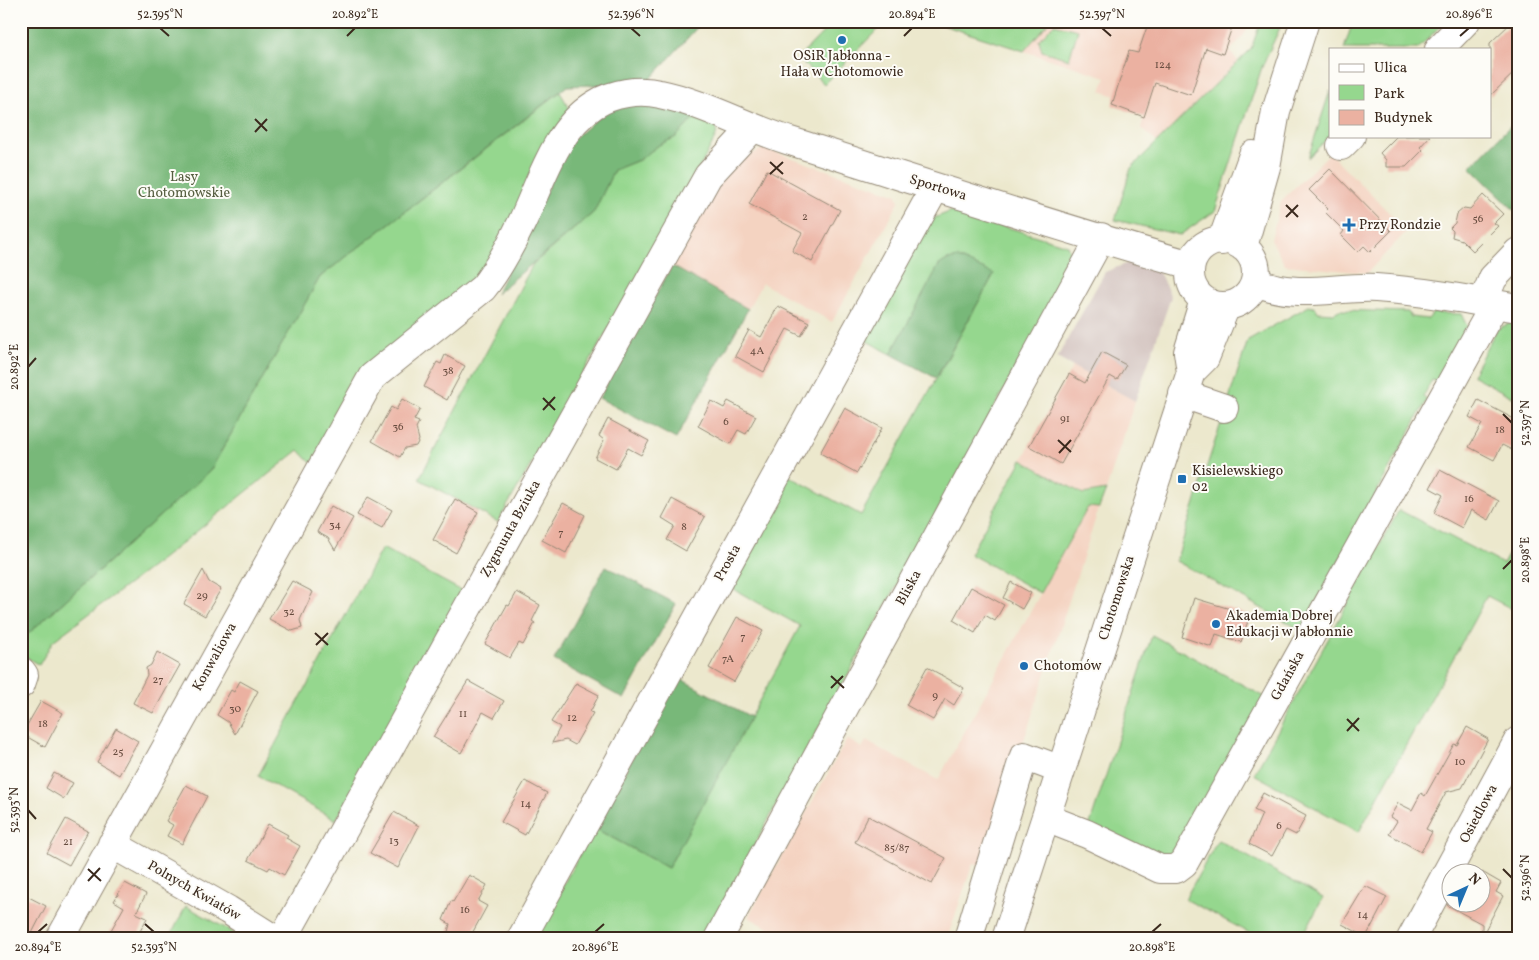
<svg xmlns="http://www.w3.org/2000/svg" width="1539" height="960" viewBox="0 0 1539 960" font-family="Vollkorn,serif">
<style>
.built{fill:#f4d3c1}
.industrial{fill:#d0c0bc}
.green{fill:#95d78e;stroke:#688056}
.forest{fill:#78b879;stroke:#5a714c}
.building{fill:#ebb1a1}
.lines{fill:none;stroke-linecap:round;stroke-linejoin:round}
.minor-casing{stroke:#948976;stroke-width:30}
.minor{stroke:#fff;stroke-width:28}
.ticks{fill:none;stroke:#3b2a1e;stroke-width:2}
.poi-dot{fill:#1f6fb2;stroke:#fdfcf7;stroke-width:2}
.labels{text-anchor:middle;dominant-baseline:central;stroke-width:4;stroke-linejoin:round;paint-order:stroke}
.number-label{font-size:11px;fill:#674c3f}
.poi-label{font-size:14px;fill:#3b2a1e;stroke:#fdfcf7;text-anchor:start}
.park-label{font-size:14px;fill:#565e40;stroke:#fdfcf7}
.street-label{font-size:14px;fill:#3b2a1e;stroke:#fdfcf7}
.neatline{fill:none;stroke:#3b2a1e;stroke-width:2}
.ticks-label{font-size:12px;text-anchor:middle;fill:#3b2a1e}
</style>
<rect width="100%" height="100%" fill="#fdfcf7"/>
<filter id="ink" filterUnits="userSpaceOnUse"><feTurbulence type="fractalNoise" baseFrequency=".02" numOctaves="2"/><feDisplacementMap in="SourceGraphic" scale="10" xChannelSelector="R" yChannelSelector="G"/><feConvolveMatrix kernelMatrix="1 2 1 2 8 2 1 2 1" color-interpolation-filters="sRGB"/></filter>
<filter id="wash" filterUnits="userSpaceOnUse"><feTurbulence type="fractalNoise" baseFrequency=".0096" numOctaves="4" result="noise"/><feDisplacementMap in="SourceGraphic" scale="20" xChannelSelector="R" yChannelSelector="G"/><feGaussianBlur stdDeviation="1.12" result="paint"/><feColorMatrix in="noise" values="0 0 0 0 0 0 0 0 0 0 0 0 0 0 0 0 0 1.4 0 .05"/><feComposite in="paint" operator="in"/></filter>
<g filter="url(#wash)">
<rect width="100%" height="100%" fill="#ece8cd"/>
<path class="built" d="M1050,21H1251L1244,35L1230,51L1238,61L1157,142L1141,128L1144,117L1112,105L1115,96L1101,91L1106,77L1024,51Z
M764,148L897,195L899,202L832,322L762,283L748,309L672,266L725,168Z
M1330,153L1407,231L1367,273L1285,265L1271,240L1281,201Z
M1073,366L1135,401L1106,490L1083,494L1022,460Z
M1088,507L1099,508L983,867L973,863L947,939H789L748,917L847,739L862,748L866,741L938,780Z"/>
<path class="industrial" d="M1128,263L1159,272L1171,297L1135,401L1057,358L1105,272Z"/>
<path class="green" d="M834,21H886L824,84L798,58Z
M930,21H1050L1024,51Z
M1261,21H1283L1262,67L1215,211L1180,235L1115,220L1131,168L1251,49Z
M1353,21H1445L1418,49H1344Z
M1054,24L1078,30L1069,59L1042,51L1039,40Z
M1330,91V136L1308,158Z
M560,92L572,113L486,268L311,463L299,450L162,559L53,641L39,665L21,654V640L210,471L320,277Z
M697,115L717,126L716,136L695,177L498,522L419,479L533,264L594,212L614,170L639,160L659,145L676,137Z
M952,211L1067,245L1074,262L703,939H543L536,935L594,828L668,868L800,626L728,586L789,476L861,515L994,274L947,260L939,266L891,354L863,339L929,220Z
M1309,306L1316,308L1318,312L1334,313L1339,310L1408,312L1411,317L1428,319L1433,313L1461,314L1468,328L1438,381L1432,380L1423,397L1427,400L1301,630L1176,561L1248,340Z
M1513,322L1518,323V400L1472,375L1497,329Z
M1022,460L1083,494L1106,490L1099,508L1088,507L1040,593L970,554Z
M1399,510L1503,564L1518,538V612L1487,596L1359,832L1254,774Z
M382,548L462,591L336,820L258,776Z
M1152,635L1265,697L1175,855L1167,859L1089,827Z
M1218,840L1323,898L1301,939H1261L1185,899Z
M186,906L245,939H169Z"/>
<path class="forest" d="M21,21H703L647,83L567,86L320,277L210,471L21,640Z
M661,100L697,115L676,137L659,145L639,160L614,170L594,212L496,294L570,142L611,106Z
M1518,118V214L1470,167Z
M958,258L994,274L936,378L891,354L939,265L947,260Z
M672,266L748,309L676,439L599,398Z
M606,566L676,604L624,699L554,660Z
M677,677L751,717L668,868L594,828Z"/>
<g id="blocks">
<path class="building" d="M1149,21H1234L1223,54L1206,48L1191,95L1155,83L1144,117L1112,105L1129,51L1138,53Z
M1513,21H1518V69L1490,96V43Z
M1397,136H1430L1420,147L1423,150L1406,167H1386V160L1380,153Z
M1330,169L1391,231L1370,252L1364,246L1358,252L1341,235L1344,231L1325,212L1328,209L1309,190Z
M767,170L840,210L812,262L792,251L802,233L749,204Z
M1483,195L1503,214L1494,223L1498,226L1473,251L1462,240L1452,237L1453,231L1450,228L1455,223L1457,214L1464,208L1470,209Z
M778,306L809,322L801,336L787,329L764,372L735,356L749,330L761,337Z
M1102,352L1126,365L1117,380L1110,376L1061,464L1029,446L1069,374L1085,383Z
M445,355L465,366L447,400L424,387L437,362L441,364Z
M402,399L420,409L414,420L419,422L416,428L419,440L416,446L405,448L400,457L372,441L391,407L396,410Z
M1478,400L1518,421V453L1502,445L1494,460L1469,447L1482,424L1469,417Z
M711,401L724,408L728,401L756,416L746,434L738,430L730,444L698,426Z
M845,408L882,428L857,473L820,453Z
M608,419L649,441L641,455L628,448L616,469L595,458L604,440L599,436Z
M1440,470L1499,501L1489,520L1471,510L1462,528L1434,513L1443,495L1430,488Z
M368,497L392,510L382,528L357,515Z
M455,499L478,512L456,553L433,540Z
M672,499L705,517L686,551L667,540L675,526L662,518Z
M563,503L585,515L566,553L542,540Z
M331,506L353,518L335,550L328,538L317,532Z
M203,570L209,582L221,589L205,616L184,604Z
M292,581L313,592L300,620L302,628L292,631L269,619Z
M1011,582L1031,593L1022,609L1003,598Z
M971,587L1004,605L995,621L985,615L975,633L953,620Z
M517,592L540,605L532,621L535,623L523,645L519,643L510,658L485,644L507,605L509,606Z
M1194,598L1250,615L1241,642L1216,634L1212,647L1182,637Z
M737,617L763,631L734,682L709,668Z
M157,652L180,665L153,713L133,703L147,675L146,668L151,665Z
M927,667L964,688L954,705L945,699L933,720L906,705Z
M240,681L258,691L235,734L228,722L217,715L231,690L234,692Z
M468,681L504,701L494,718L483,712L461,753L433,737Z
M576,683L599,695L590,712L593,713L575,745L566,740L552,743L560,727L551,722Z
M41,701L63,713L45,747L22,734Z
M1467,727L1488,739L1462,788L1446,792L1426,829L1432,832L1421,852L1389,834L1397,821L1390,817L1398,803L1412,810L1421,793L1425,796L1454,744L1457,745Z
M116,728L138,741L119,775L97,762Z
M54,773L73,783L64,799L46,788Z
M525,781L547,793L525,835L501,822Z
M186,785L207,796L182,844L167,836L173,825L166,821Z
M1263,793L1306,816L1296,835L1286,830L1272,856L1249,844L1262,814L1254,810Z
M394,812L419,826L398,868L370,853Z
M868,816L946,858L932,884L855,842Z
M66,819L88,831L69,865L47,853Z
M268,824L288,835L286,838L300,846L284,875L270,867L268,870L248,860Z
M1482,872L1501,883L1496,892L1503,896L1482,936V924L1447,905L1448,902H1482Z
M469,875L487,885L478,901L487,906L469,939H460L448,932L450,924L443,920L451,901L453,902Z
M125,883L146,894L136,913L147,918L136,939H106L124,907L114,901Z
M1365,886L1387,897L1366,937L1342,924Z
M21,893L46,906L29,939H21Z"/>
</g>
</g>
<g filter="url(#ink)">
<use href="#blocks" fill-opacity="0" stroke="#948976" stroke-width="1"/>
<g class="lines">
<g class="minor-casing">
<path id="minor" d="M1439,49L1466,21
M1341,146L1351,136
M1190 273a33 33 0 1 1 66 0a33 33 0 1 1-66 0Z
M1222,241L1253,155
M1243,247L1266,167L1276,111L1305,21
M1255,281C1293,300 1336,286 1376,288C1422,291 1472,300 1518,308
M1483,302L1493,278L1518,252
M1192,371L1205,358L1226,306
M1183,394L1224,408
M21,671L24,675L21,684
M1046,818L1087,834L1160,869H1176L1184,863L1495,304
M112,844L228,910L274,939
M60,939L372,377L483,288C499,268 511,245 522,222C541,182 555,130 594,105C612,93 639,89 660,94C704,103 744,126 787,140C921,182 1056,227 1191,265
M283,939L708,176L747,134L751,128
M521,939L935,188
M718,939L1101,237
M968,939L1024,756L1061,770
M1006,939L1191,372L1188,352L1204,300
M1411,939L1518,741"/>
</g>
<use href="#minor" class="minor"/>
</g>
</g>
<path class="ticks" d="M160,28L169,36M631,28L640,36M1102,28L1111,36M347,36L355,28M904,36L912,28M1460,36L1469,28M255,119L267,131M255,132L267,119M770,162L783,174M770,174L783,162M1286,205L1298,217M1286,217L1298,205M28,367L36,358M543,398L555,410M543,410L555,397M1503,414L1512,423M1058,440L1071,452M1059,453L1071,440M1503,569L1512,560M315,633L328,645M316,645L328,633M831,676L844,688M831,688L843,676M1347,719L1359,731M1347,731L1359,718M28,810L36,819M88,869L101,881M1503,869L1512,878M88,881L100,868M145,924L154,932M38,932L47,924M595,932L604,924M1152,932L1161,924"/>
<g class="poi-dot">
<circle cx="842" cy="40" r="5"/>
<path d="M1346.5 217.5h5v5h5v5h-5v5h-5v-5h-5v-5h5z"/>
<rect x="1177" y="474" width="10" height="10" rx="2.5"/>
<circle cx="1216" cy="624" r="5"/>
<circle cx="1024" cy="666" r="5"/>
</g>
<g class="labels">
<g class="number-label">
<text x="1163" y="65">124</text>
<text x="805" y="217">2</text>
<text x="1478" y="219">56</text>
<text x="757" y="351">4A</text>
<text x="448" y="371">38</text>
<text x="1065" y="419">91</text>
<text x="726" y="422">6</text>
<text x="398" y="427">36</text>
<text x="1500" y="430">18</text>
<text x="1469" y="499">16</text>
<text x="335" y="525">34</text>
<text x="684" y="527">8</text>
<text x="561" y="533">7</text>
<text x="202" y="596">29</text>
<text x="289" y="612">32</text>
<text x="743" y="637">7</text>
<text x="728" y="659">7A</text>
<text x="158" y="680">27</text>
<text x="935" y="696">9</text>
<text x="235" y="709">30</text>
<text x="463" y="714">11</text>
<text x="572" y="718">12</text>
<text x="43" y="724">18</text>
<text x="118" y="752">25</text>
<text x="1460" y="762">10</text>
<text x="526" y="804">14</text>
<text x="1279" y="826">6</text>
<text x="394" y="841">13</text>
<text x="68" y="842">21</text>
<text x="897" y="848">85/87</text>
<text x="465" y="910">16</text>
<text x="1363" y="915">14</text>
</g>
<g class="poi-label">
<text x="842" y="56" text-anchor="middle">OSiR Jabłonna -<tspan x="842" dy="16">Hała w Chotomowie</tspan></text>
<text x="1359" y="225">Przy Rondzie</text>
<text x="1192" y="471">Kisielewskiego<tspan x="1192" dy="16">02</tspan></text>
<text x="1226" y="616">Akademia Dobrej<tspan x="1226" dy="16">Edukacji w Jabłonnie</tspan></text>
<text x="1034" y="666">Chotomów</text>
</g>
<g class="park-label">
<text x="184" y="177">Lasy<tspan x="184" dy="16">Chotomowskie</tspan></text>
</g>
<g class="street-label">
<text transform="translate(938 188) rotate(17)">Sportowa</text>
<text transform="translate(511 529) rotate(-61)">Zygmunta Bziuka</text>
<text transform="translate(728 563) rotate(-61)">Prosta</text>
<text transform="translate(909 588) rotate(-61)">Bliska</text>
<text transform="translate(1117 598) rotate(-72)">Chotomowska</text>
<text transform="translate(215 657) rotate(-61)">Konwaliowa</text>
<text transform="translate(1288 676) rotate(-61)">Gdańska</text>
<text transform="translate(1479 814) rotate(-62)">Osiedlowa</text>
<text transform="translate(194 891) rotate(30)">Polnych Kwiatów</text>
</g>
</g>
<rect width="1539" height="960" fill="none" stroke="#fdfcf7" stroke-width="55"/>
<rect x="1329" y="48" width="162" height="90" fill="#fdfcf7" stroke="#afa8a0"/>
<rect x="1339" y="64" width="25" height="8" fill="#ffffff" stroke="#afa8a0"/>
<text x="1374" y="72" font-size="15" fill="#3b2a1e">Ulica</text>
<rect x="1339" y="85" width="25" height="15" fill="#95d78e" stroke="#afa8a0"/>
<text x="1374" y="98" font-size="15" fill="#3b2a1e">Park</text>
<rect x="1339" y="110" width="25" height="15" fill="#ebb1a1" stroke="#afa8a0"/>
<text x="1374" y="122" font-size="15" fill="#3b2a1e">Budynek</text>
<g transform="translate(1466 888) rotate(44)"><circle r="24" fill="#fdfcf7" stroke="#afa8a0"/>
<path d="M0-4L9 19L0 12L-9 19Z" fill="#1f6fb2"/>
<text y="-8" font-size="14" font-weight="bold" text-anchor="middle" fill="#3b2a1e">N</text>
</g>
<rect x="28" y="28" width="1484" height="904" class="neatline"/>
<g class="ticks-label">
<text x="160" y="18">52.395°N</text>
<text x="355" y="18">20.892°E</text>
<text x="631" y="18">52.396°N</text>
<text x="912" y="18">20.894°E</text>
<text x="1102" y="18">52.397°N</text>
<text x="1469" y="18">20.896°E</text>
<text transform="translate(14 367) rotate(-90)" y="4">20.892°E</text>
<text transform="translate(1525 423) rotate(-90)" y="4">52.397°N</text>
<text transform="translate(1525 560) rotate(-90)" y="4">20.898°E</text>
<text transform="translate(14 810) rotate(-90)" y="4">52.393°N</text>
<text transform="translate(1525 878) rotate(-90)" y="4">52.396°N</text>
<text x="38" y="951">20.894°E</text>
<text x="154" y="951">52.393°N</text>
<text x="595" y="951">20.896°E</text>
<text x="1152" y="951">20.898°E</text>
</g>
</svg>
